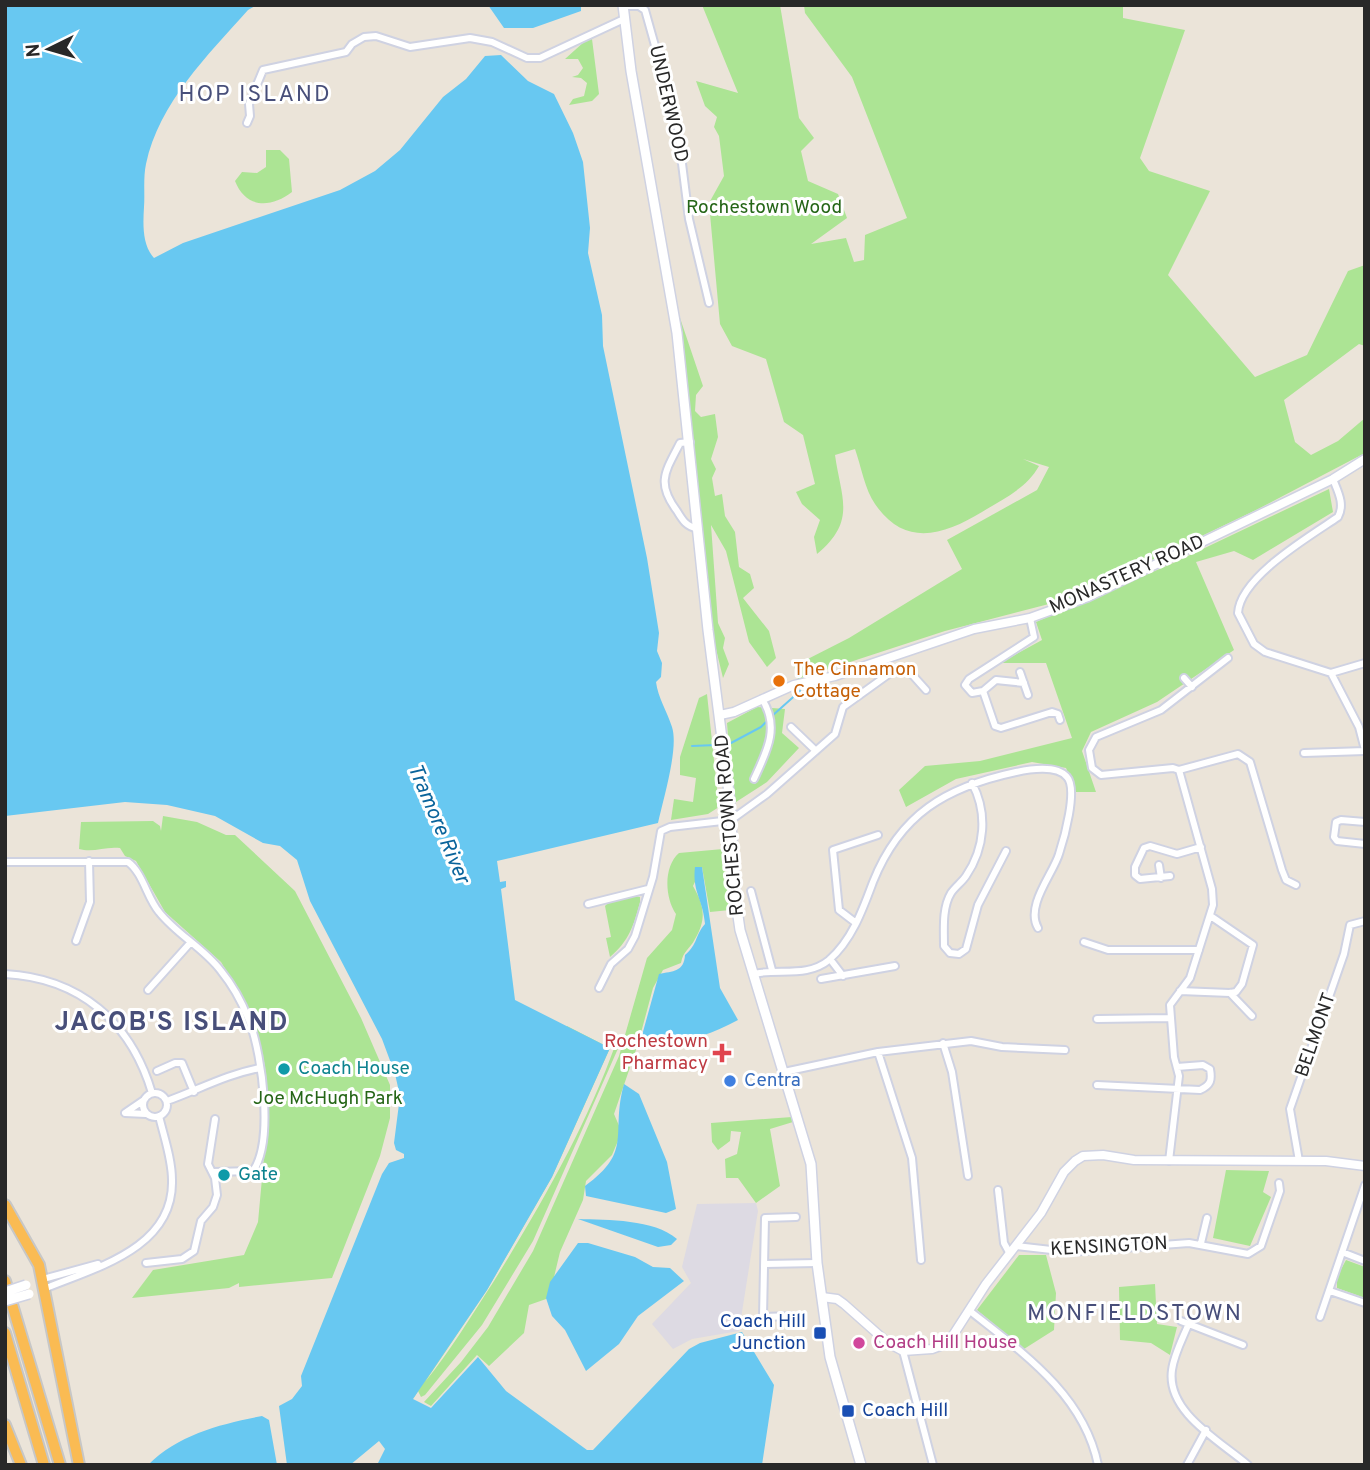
<svg xmlns="http://www.w3.org/2000/svg" width="1370" height="1470" viewBox="0 0 1370 1470" font-family="Overpass,sans-serif">
<style>
.industrial{fill:#dddae3}
.green{fill:#ace494}
.water{fill:#68c8f1}
.lines{fill:none;stroke-linecap:round;stroke-linejoin:round}
.stream{stroke:#68c8f1;stroke-width:2}
.minor-casing{stroke:#cfd2e2;stroke-width:10}
.tertiary-casing{stroke:#cfd2e2;stroke-width:11}
.secondary-casing{stroke:#cfd2e2;stroke-width:12}
.trunk-casing{stroke:#c7c7c7;stroke-width:14}
.minor{stroke:#fff;stroke-width:6}
.tertiary{stroke:#fff;stroke-width:8}
.secondary{stroke:#fff;stroke-width:9}
.trunk{stroke:#fabb53;stroke-width:10}
.secondary-bridge-casing{stroke:#cfd2e2;stroke-width:12;stroke-linecap:butt}
.secondary-bridge{stroke:#fff;stroke-width:9}
.food-dot{fill:#e8710a;stroke:#fff;stroke-width:2.5}
.health-dot{fill:#e0444e;stroke:#fff;stroke-width:2.5}
.culture-dot{fill:#0f9aa8;stroke:#fff;stroke-width:2.5}
.shop-dot{fill:#3f7fe0;stroke:#fff;stroke-width:2.5}
.transit-dot{fill:#1a4fb4;stroke:#fff;stroke-width:2.5}
.hotel-dot{fill:#d1479c;stroke:#fff;stroke-width:2.5}
.labels{text-anchor:middle;dominant-baseline:central;stroke-width:6;stroke-linejoin:round;paint-order:stroke}
.street-label{font-size:19px;fill:#282828;stroke:#fff}
.park-label{font-size:19px;fill:#256617;stroke:#fff}
.food-label{font-size:19px;fill:#c56008;stroke:#fff;text-anchor:start}
.health-label{font-size:19px;fill:#be3a42;stroke:#fff;text-anchor:end}
.culture-label{font-size:19px;fill:#0d838f;stroke:#fff;text-anchor:start}
.shop-label{font-size:19px;fill:#366cbe;stroke:#fff;text-anchor:start}
.transit-label{font-size:19px;fill:#164399;stroke:#fff;text-anchor:end}
.hotel-label{font-size:19px;fill:#b23c85;stroke:#fff;text-anchor:start}
.water-label{font-size:21px;font-style:italic;fill:#0a649b;stroke:#fff}
.quarter-label{font-size:23px;letter-spacing:2px;fill:#484f7a;stroke:#fff}
.district-label{font-size:26px;font-weight:bold;letter-spacing:2px;fill:#484f7a;stroke:#fff}
</style>
<rect width="100%" height="100%" fill="#ebe4d9"/>
<path class="industrial" d="M756,1203L758,1211L739,1331L692,1339L673,1349L652,1324L691,1283L682,1267L697,1204Z"/>
<path class="green" d="M702,5H780L799,118L814,138L801,151L808,181L838,194L847,218L811,244L846,238L854,262L864,260L865,235L907,218L852,77L805,13L804,5H1123V18L1185,30L1140,158L1149,171L1210,191L1168,275L1255,377L1307,355L1348,271L1365,265V346L1359,344L1284,400L1295,442L1311,455L1338,441L1365,418V453L1256,510L1072,598L945,631L798,679L794,666L849,638L962,569L947,540L1037,490L1049,467L1023,459L1039,466C1026,489 1004,498 982,512C944,535 905,548 875,504C865,490 861,466 855,449L835,455C841,498 857,521 817,554L814,537L820,520L802,504L796,492L815,484L803,435L784,422L766,359L732,346L720,324L709,203L724,176L719,136L714,127L717,117L705,106L696,81L738,93Z
M592,39L599,94L592,101L569,105L573,99L584,96L587,83L581,78L572,77L578,75L583,68L578,59H565L585,41Z
M266,150H280L289,159L292,192C271,208 246,209 235,181L242,172L257,173L266,167Z
M680,318L703,386L696,395L695,411L701,417L715,414L718,437L711,459L716,469L712,478L715,496L722,494L725,516L735,532L739,567L750,574L754,588L743,598L769,631L776,658L767,667L749,642L726,551L711,525L718,623L725,638L723,648L729,664L723,678L710,624Z
M1329,489L1333,512L1253,560L1234,551L1196,562L1234,650L1157,702L1091,732L1082,751L1096,792H1076L1066,768L1032,762L956,779L906,807L899,790L925,766L980,761L1072,738L1046,663H1000L1042,640L1036,622L1171,564Z
M707,694L719,807L708,814L671,820L674,799L693,802L696,778L680,775V757L699,698Z
M757,707L785,709L782,733L799,748L767,782L736,802L732,788L727,723Z
M163,816L197,822L226,835H235L295,891L361,1018L390,1085V1118L380,1156L332,1278L239,1287V1283L229,1288L132,1298L153,1270L244,1255L258,1222L268,1113L265,1066L254,1018L221,962L165,912L136,861L125,856L120,848C105,846 94,853 79,849L81,822L153,821L160,826L161,831Z
M723,849L730,910L710,912L702,867L693,886C704,905 707,919 695,939C690,949 683,951 681,963L663,970L653,988L638,1044L614,1114L620,1128V1136L612,1155L586,1181L583,1200L560,1252L549,1298L529,1305L524,1333L489,1366L477,1355L431,1406L424,1402L461,1362L488,1327L533,1251L619,1056L647,958L672,930L676,914C665,898 663,867 679,853Z
M634,896L640,897V902C634,925 629,941 610,957L606,938L611,937L605,906L609,902Z
M567,1026L610,1048L552,1177L487,1290L425,1382C450,1351 472,1315 494,1281C541,1205 586,1127 616,1043L620,1044L533,1241L482,1325L425,1395L421,1397L418,1391L413,1399Z
M792,1117L793,1122L770,1129L780,1186L756,1203L738,1178H726L725,1159L737,1154L741,1132L731,1131L730,1141L718,1150L712,1142L711,1123Z
M1226,1170L1269,1171L1263,1192L1271,1197L1250,1246L1213,1238Z
M1019,1255H1046L1056,1293L1054,1330L1024,1349L977,1310Z
M1346,1260L1365,1267V1298L1337,1288V1277Z
M1155,1284L1157,1324L1177,1327L1170,1355L1151,1343L1120,1340L1119,1287Z"/>
<path class="water" d="M5,5H257L248,10C208,55 159,103 146,164C143,178 145,194 144,207C143,224 142,245 154,258L183,243L340,190L375,171L400,150L443,97L466,79L485,56L501,55L528,81L554,94L573,133L583,162L590,228L588,253L602,315L603,346L647,558L659,633L657,651L662,663L661,677L656,682C658,698 667,711 672,727C679,748 663,800 658,823L497,861L500,882L506,881V887L501,889L515,1000L610,1048L552,1177L487,1290L413,1399L431,1408L478,1357L506,1391L587,1450H593L689,1349L700,1343L742,1332L774,1385L762,1465H377L385,1449L379,1441L350,1465H287L279,1406L292,1399L302,1386L301,1376L382,1174L389,1163L404,1158V1154L396,1150L394,1143L400,1096L395,1074L382,1039L310,901L297,860L280,846L263,843L215,816L167,805L125,802L5,816Z
M488,5H581V11L533,28H504Z
M695,867H702L720,988L738,1020C705,1038 678,1045 641,1039L659,974C673,971 684,972 685,955C698,944 695,935 705,924C703,899 692,892 695,867Z
M624,1084L639,1094L667,1162L676,1209L666,1213L586,1196L585,1186C634,1151 610,1134 624,1084Z
M578,1219C608,1220 654,1219 677,1239L671,1245L658,1247Z
M578,1243H588L635,1257L653,1267L670,1268L684,1281L638,1316L619,1344L586,1371L565,1330L552,1316L546,1298L550,1282Z
M262,1416L269,1420L277,1465H148C179,1434 221,1424 262,1416Z"/>
<g class="lines">
<path class="stream" d="M772,716L800,691
M731,743L761,727L768,720
M692,746L716,745"/>
<g class="minor-casing">
<path id="minor" d="M623,6H639L645,10L677,124L689,219L709,303
M247,123L250,116L249,104L263,70L346,52L352,44L364,37L376,36L410,47L470,38L492,42L527,58H540L624,19
M690,442L680,443C665,472 656,483 677,511C683,521 686,526 698,529
M1333,479C1338,492 1345,504 1338,517C1310,536 1240,577 1238,613L1254,644L1265,652L1331,673L1365,663
M1020,672L1028,695
M1331,673L1359,727L1365,750
M1184,678L1192,687
M1024,683L996,680L983,691L972,693L965,685L969,679L1034,637L1030,618
M983,691L995,726L1001,728L1052,712L1058,714L1060,720
M791,727L816,751
M1304,753L1365,751
M1179,770L1238,754L1250,762L1282,870L1286,880L1296,885
M754,779C767,751 780,727 762,699
M972,783C988,813 985,848 966,876C962,882 955,887 951,893C942,908 944,929 944,946L950,953L959,954L966,949L978,905L1006,851
M1365,822L1341,820L1336,822L1334,837L1337,841L1365,844
M5,862H128C143,873 147,898 159,912C177,935 204,948 221,971C234,987 243,1004 250,1023C262,1056 274,1141 253,1171L213,1172
M1159,865L1161,878
M1170,876L1140,879L1135,875V867L1144,848L1150,846L1177,854L1201,847
M751,891L772,970
M588,904L648,889
M856,923L839,910L833,850L878,835
M76,941L90,902L89,861
M1084,942L1108,950H1199
M830,959L843,976
M5,974C80,978 131,1022 152,1093
M753,974C779,968 807,978 829,960C852,940 863,909 873,882C900,814 946,787 1016,772C1030,769 1057,765 1067,777C1078,789 1064,839 1059,854C1053,874 1025,906 1038,928
M821,979L895,966
M599,988L611,964L628,949L635,936L653,877L661,831L670,827L731,820L767,794L835,734L843,707L893,671L908,670L926,690
M148,990L191,942
M1180,991L1230,993L1236,992L1242,984L1253,945L1212,917
M1230,993L1252,1016
M1097,1019L1170,1018
M943,1043L952,1072L968,1176
M878,1052L912,1158L921,1260
M157,1071L175,1063H182L194,1092
M784,1072L878,1052L971,1041L1002,1047L1065,1050
M1097,1085L1200,1090C1211,1085 1212,1080 1210,1069L1203,1065L1177,1067
M143 1105a12 12 0 1 1 24 0a12 12 0 1 1-24 0Z
M144,1100L125,1113L146,1114
M167,1101C198,1090 227,1074 260,1068
M1169,1161L1179,1076L1174,1057L1170,1005L1190,978L1213,905L1212,889L1179,770L1173,768L1101,775L1092,768L1089,750L1096,737L1161,710L1228,658
M1299,1161L1290,1109L1344,954L1350,925L1365,921
M998,1190L1004,1243L1010,1254
M1201,1243L1207,1218
M1016,1246L1069,1252L1189,1243L1248,1254L1261,1246L1280,1191L1279,1183
M1342,1252L1365,1261
M146,1263L182,1259L194,1251L201,1221L213,1207L217,1195L215,1178L208,1164L215,1119
M765,1264L817,1263
M43,1279L98,1264
M44,1289C94,1268 174,1249 172,1180C172,1159 164,1137 159,1116
M1330,1291L1365,1303
M970,1311C1023,1353 1084,1395 1098,1465
M793,1316L763,1317L765,1218L796,1217
M1320,1317L1365,1185
M1181,1321L1243,1345
M1189,1323C1183,1338 1174,1354 1172,1370C1166,1412 1220,1441 1248,1465
M903,1351L933,1465
M1187,1465L1206,1430"/>
</g>
<g class="tertiary-casing">
<path id="tertiary" d="M720,715L734,712L794,685L835,676L974,629L1030,618L1088,597L1333,479L1365,459
M822,1297L837,1299L844,1304L888,1343L903,1351L932,1349L948,1343L986,1284L1041,1213L1064,1172L1075,1161L1083,1156L1103,1155L1134,1160L1326,1161L1365,1166"/>
</g>
<g class="secondary-casing">
<path id="secondary" d="M623,5L631,71L677,333L708,630L729,793L736,902L740,930L811,1164L817,1263L830,1357L861,1465"/>
</g>
<g class="trunk-casing">
<path id="trunk" d="M5,1205L39,1265L79,1465
M5,1281L60,1465
M5,1333L44,1465
M5,1425L21,1465"/>
</g>
<use href="#minor" class="minor"/>
<use href="#tertiary" class="tertiary"/>
<use href="#secondary" class="secondary"/>
<use href="#trunk" class="trunk"/>
<g class="secondary-bridge-casing">
<path id="secondary-bridge" d="M5,1292L26,1285
M5,1301L29,1294"/>
</g>
<use href="#secondary-bridge" class="secondary-bridge"/>
</g>
<circle class="food-dot" cx="779" cy="681" r="7"/>
<path class="health-dot" d="M718.5 1042.5h7v7h7v7h-7v7h-7v-7h-7v-7h7z"/>
<g class="culture-dot">
<circle cx="284" cy="1069" r="7"/>
<circle cx="224" cy="1175" r="7"/>
</g>
<circle class="shop-dot" cx="730" cy="1081" r="7"/>
<g class="transit-dot">
<rect x="813" y="1326" width="14" height="14" rx="3.5"/>
<rect x="841" y="1404" width="14" height="14" rx="3.5"/>
</g>
<circle class="hotel-dot" cx="859" cy="1343" r="7"/>
<g class="labels">
<g class="street-label">
<text transform="translate(668 104) rotate(77)">UNDERWOOD</text>
<text transform="translate(1127 575) rotate(-24)">MONASTERY ROAD</text>
<text transform="translate(730 825) rotate(-95)">ROCHESTOWN ROAD</text>
<text transform="translate(1316 1035) rotate(-71)">BELMONT</text>
<text transform="translate(1109 1247) rotate(-3)">KENSINGTON</text>
</g>
<g class="park-label">
<text x="764" y="208">Rochestown Wood</text>
<text x="328" y="1099">Joe McHugh Park</text>
</g>
<g class="food-label">
<text x="793" y="670">The Cinnamon<tspan x="793" dy="22">Cottage</tspan></text>
</g>
<g class="health-label">
<text x="708" y="1042">Rochestown<tspan x="708" dy="22">Pharmacy</tspan></text>
</g>
<g class="culture-label">
<text x="298" y="1069">Coach House</text>
<text x="238" y="1175">Gate</text>
</g>
<g class="shop-label">
<text x="744" y="1081">Centra</text>
</g>
<g class="transit-label">
<text x="806" y="1322">Coach Hill<tspan x="806" dy="22">Junction</tspan></text>
<text x="862" y="1411" text-anchor="start">Coach Hill</text>
</g>
<g class="hotel-label">
<text x="873" y="1343">Coach Hill House</text>
</g>
<g class="water-label">
<text transform="translate(438 824) rotate(67)">Tramore River</text>
</g>
<g class="quarter-label">
<text x="255" y="95">HOP ISLAND</text>
<text x="1135" y="1314">MONFIELDSTOWN</text>
</g>
<g class="district-label">
<text x="172" y="1023">JACOB'S ISLAND</text>
</g>
</g>
<rect width="1370" height="1470" fill="none" stroke="#282828" stroke-width="14"/>
<g transform="translate(49 49) rotate(265)" stroke="#ffffff" stroke-width="5" paint-order="stroke">
<path d="M0-5L12 26L0 18L-12 26Z" fill="#282828"/>
<text y="-10" font-size="19" font-weight="bold" text-anchor="middle" fill="#282828">N</text>
</g>
</svg>
